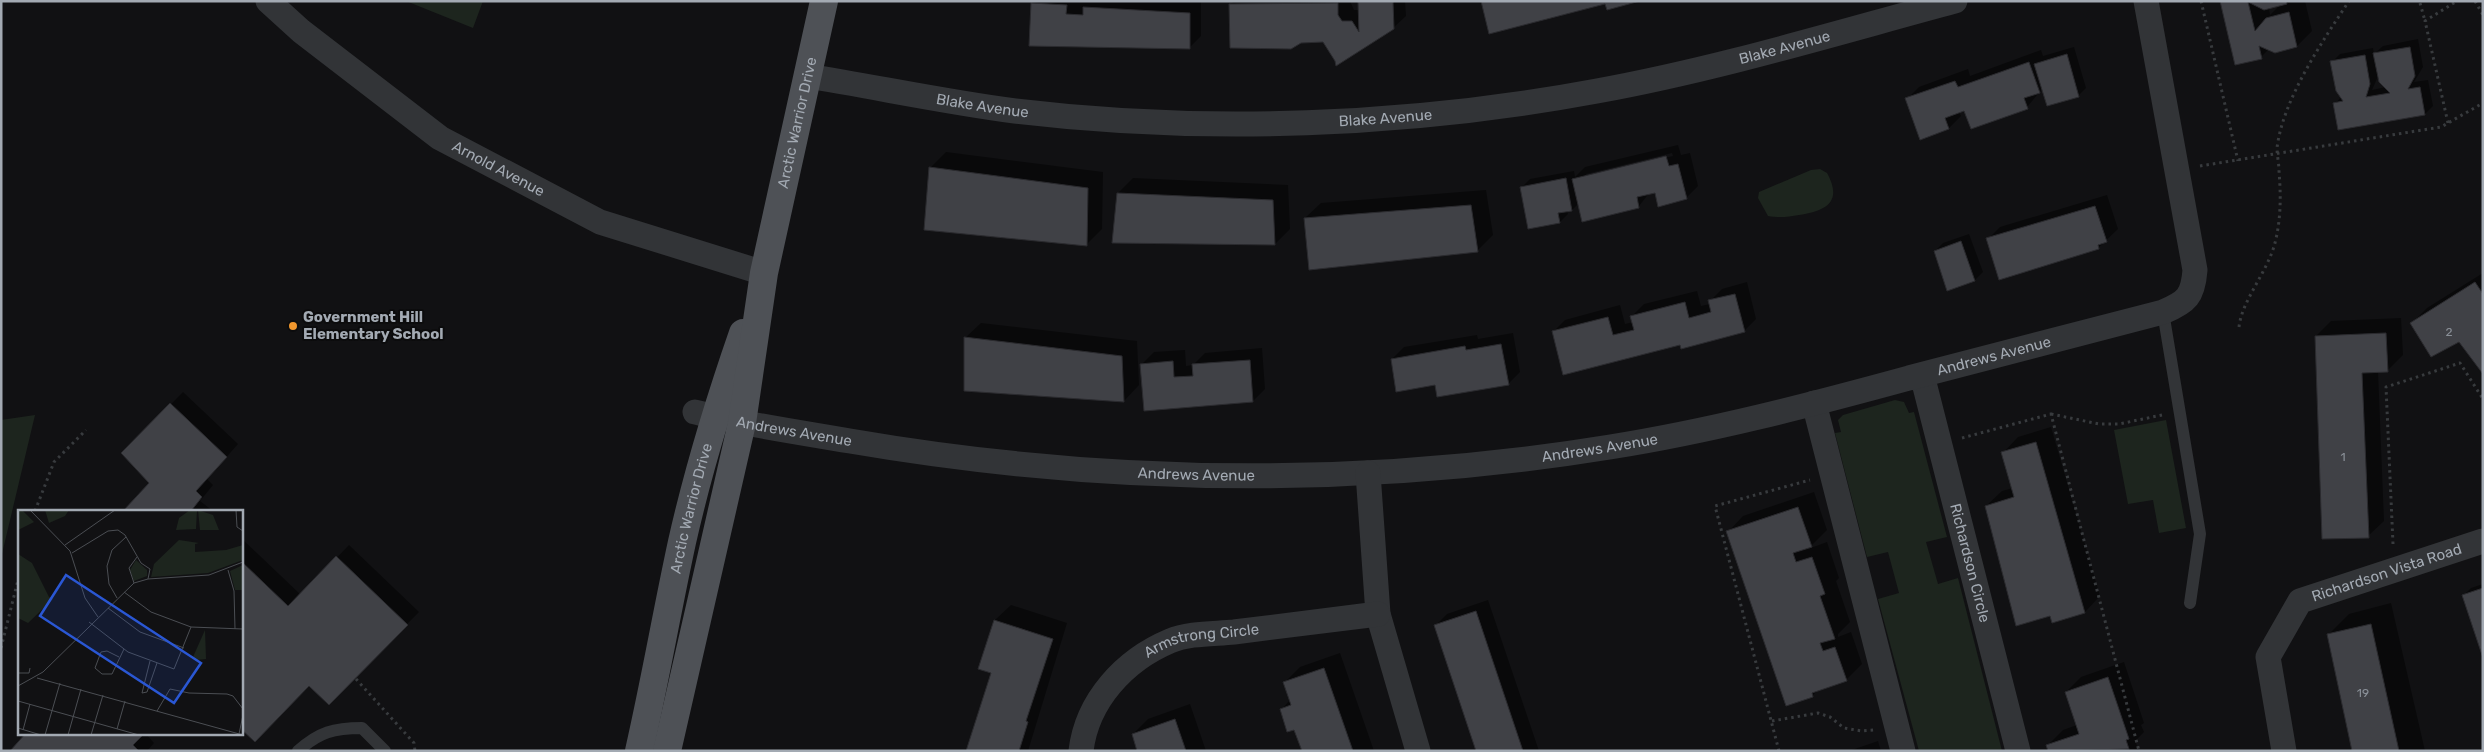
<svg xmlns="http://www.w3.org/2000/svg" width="2484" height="752" viewBox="0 0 2484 752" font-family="Rubik,sans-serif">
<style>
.green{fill:#1d251e}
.shadow{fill:#0007;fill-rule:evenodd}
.building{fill:#404146;stroke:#2b2b2f}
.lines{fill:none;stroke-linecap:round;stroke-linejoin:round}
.path{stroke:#383b3e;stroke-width:3;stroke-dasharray:2.5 4;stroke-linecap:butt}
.lane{stroke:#323437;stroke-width:12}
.street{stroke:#323437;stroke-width:25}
.primary{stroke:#4e5156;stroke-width:28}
.poi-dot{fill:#ef962d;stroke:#0c0c0d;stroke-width:2}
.labels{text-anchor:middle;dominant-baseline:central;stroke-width:4;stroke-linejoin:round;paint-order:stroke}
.number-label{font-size:12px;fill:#8a9098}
.street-label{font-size:15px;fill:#a3aab3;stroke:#0c0c0d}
.poi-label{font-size:15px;font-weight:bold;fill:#a3aab3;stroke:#0c0c0d;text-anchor:start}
.inset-road{fill:none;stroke:#4b4e53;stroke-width:1}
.view{fill:#2a57d4;fill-opacity:0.15;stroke:#2a57d4;stroke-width:2.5}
.inset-edge{fill:none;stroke:#a3aab3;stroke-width:2.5}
</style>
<rect width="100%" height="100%" fill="#111113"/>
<path class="green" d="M406,1H483L473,28Z
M1820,169L1827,173C1843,202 1826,211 1799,215C1788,217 1779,218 1768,216L1758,198L1759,192L1811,170Z
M1895,400L1904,402L1909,413L1914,412L1947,537L1926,542L1938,584L1958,578L2002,751H1919L1878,599L1899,593L1888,552L1867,557L1835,433L1841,432L1838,420L1843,415Z
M35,415L1,558V420Z
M2166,420L2186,528L2159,533L2153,500L2128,504L2114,430Z"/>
<path class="shadow" d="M1034,1L1201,2V36L1189,48L1030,45L1032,3Z
M1234,1H1350L1354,10H1360L1361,1H1405L1406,16L1393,28L1324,41L1230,5Z
M2221,1H2305L2312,31L2297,46L2275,52L2269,49L2261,57ZM2281,4L2270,15L2269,8Z
M2418,39L2423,67L2414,82L2428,80L2433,106L2425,114L2339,129L2335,104L2341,97L2332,62L2340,54L2373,48L2374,54L2383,46ZM2379,74L2386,87L2372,90Z
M2074,47L2086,88L2078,96L2043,88L2027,107L1965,110L1959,112L1961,116L1949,128L1907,99L1919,87L1968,69L1970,76L2041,50L2043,56Z
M1678,145L1681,155L1690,153L1698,186L1686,198L1655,191L1650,192L1639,206L1583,220L1579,203L1572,210L1567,211L1568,214L1560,222L1522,187L1530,179L1574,171L1575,177L1585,167ZM1672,153L1673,156L1586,177V174Z
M946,152L1103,172L1102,229L1086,245L930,168Z
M1133,178L1288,185L1290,229L1275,244L1118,193Z
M1486,190L1493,235L1477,251L1305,218L1321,203Z
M2107,195L2118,229L2098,248L1988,239L2000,227Z
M1969,234L1983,272L1975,280L1948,289L1935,251L1943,243Z
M2483,273V372L2459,340L2412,323L2427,308Z
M1747,282L1756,319L1744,331L1681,343L1553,332L1565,320L1620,305L1625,324L1633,322L1632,316L1644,304L1697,291L1701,306L1710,304V301L1722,289Z
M2401,318L2403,355L2387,371H2378L2384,521L2368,536L2316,336L2331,321Z
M981,323L1137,341L1139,385L1124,401L965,338Z
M1513,333L1520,372L1508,384L1436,383L1392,359L1404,347L1477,335L1478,339Z
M1262,348L1265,389L1253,401L1145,410L1142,364L1154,352L1185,350L1186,366L1193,365L1205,353Z
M183,392L238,444L207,479L213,485L200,501L213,511H125L151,483L123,453Z
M2051,427L2100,596L2085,612L1986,506L2002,491L2013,488L2003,453L2018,437Z
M1814,492L1827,530L1808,549L1827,542L1839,578L1836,581L1850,622L1838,634V637L1851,632L1862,664L1846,680L1819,689L1812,696L1728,532L1743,516Z
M241,538L301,595L349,545L419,612L329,703L309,684L241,727Z
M2483,584V655L2463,596L2471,588Z
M1488,600L1539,751H1477L1435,626L1447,614Z
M2391,603L2425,751H2353L2328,635L2349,614Z
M1011,605L1067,623L1028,751H967L993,673L995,620Z
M1340,653L1374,751H1303L1295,728L1281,710L1290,700L1284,683L1300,667Z
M2124,662L2144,723L2141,725L2144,732L2135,741L2139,751H2049L2047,746L2063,730L2077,725L2066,692L2081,677Z
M1190,704L1206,751H1139L1133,734L1148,719Z
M145,733L154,743L147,751H11Z
M1878,741L1881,751H1849Z"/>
<path class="building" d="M1481,1H1640L1607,10L1605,4L1489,34Z
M2220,1H2286L2287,4L2264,10L2248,2L2255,31L2266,18L2289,12L2297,47L2275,53L2259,46L2262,59L2235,65Z
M1358,2H1393L1394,29L1336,66L1335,61L1323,42L1301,43L1291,49L1230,48L1229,4L1338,3V15L1342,21H1352L1359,32Z
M1031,3L1067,5L1066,14L1083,15V7L1190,13V49L1029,46Z
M2410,47L2415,76L2408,89L2420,87L2425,115L2338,130L2333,103L2343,101L2336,91L2330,61L2365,55L2370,84L2366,97L2390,93L2379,82L2373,53Z
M2067,54L2079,97L2047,106L2034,64Z
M2029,62L2040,93L2024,98L2028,109L1971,129L1964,111L1945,118L1949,129L1920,140L1905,98L1955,81L1958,87Z
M1666,156L1669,166L1678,164L1687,199L1658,207L1655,193L1637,197L1639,208L1582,222L1572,179Z
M929,167L1088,188L1087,246L924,230Z
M1566,178L1572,211L1558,213L1560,223L1528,229L1520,187Z
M1117,193L1273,200L1275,245L1112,243Z
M1471,205L1478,252L1309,270L1304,218Z
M2095,206L2107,242L2098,245L2099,249L1999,280L1986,238Z
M1961,241L1975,281L1947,291L1934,251Z
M2475,282L2483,294V374L2459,342L2431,357L2410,323Z
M1735,294L1745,332L1681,349L1680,345L1563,375L1552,331L1608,317L1613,335L1634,330L1630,316L1685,302L1689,318L1711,312L1708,300Z
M2386,333L2388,372L2362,373L2369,538L2322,539L2315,336Z
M964,337L1122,356L1124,402L964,391Z
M1501,344L1509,385L1437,397L1435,385L1396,392L1391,359L1465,346L1466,350Z
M1250,360L1253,402L1144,411L1140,364L1173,361L1174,377L1193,376L1192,364Z
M170,403L227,457L196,491L202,497L191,511H123L149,483L121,453Z
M2036,442L2085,613L2052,623L2050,616L2016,626L1985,506L2014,497L2001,452Z
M1798,507L1812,547L1793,553L1796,562L1812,557L1825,594L1820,596L1835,639L1820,643L1823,651L1835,647L1847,681L1812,693L1813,697L1786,706L1726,531Z
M336,556L408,625L329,705L309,686L255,742L241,729V561L288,606Z
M2483,588V658L2462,595Z
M1476,611L1523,751H1476L1434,625Z
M994,620L1053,639L1026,721L1028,722L1019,751H966L991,673L978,669Z
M2371,624L2399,751H2352L2327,634Z
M1324,668L1353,751H1302L1294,730L1287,732L1280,709L1291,705L1283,682Z
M2108,677L2129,739L2126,740L2129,749L2048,751L2046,745L2079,734L2065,692Z
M1175,719L1186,751H1137L1132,734Z
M26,733H145L133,745L139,751H10Z"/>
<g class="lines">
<path class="path" d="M2201,1L2238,161
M2475,1L2483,15
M2420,3L2425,21
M2448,123L2425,21L2457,1
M2200,166L2441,127L2483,103
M2239,327C2242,300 2267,273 2275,243C2281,219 2281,196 2279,171C2279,164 2277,155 2277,148C2283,99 2322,42 2349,1
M2051,414L2099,424H2119L2162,415
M1962,438L2051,414L2139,751
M35,511L54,462L86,430
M2393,544L2386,387L2460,363L2483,399
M1,648L19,576
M356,679L414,743L415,751
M1772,721L1818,713L1830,717L1844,728L1862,731L1874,730
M1779,751L1715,506L1810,480"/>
<path class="lane" d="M2163,312L2200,534L2190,603
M298,751C319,732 334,728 362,728L385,751"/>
<g class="street">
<path id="s1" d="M268,1L301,31L440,138L600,222L764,273"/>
<path id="s2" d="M807,76C876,87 946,102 1015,111C1205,134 1409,126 1597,91C1718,69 1836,33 1955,1"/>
<path id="s3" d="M1922,375L2018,751"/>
<path d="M1814,403L1903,751"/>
<path id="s4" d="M695,412C746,425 798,432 850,441C1101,484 1358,488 1610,447C1711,431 1810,405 1909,378C1994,356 2079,334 2163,312C2187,302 2193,296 2195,270L2146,1"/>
<path d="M1368,473L1378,614L1418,751"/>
<path id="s5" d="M1081,751C1087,700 1125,660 1170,641C1189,633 1214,634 1234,632C1282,626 1330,620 1378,614"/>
<path id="s6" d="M2284,751L2268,657L2300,601L2483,541"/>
</g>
<g class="primary">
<path id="s7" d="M639,751C655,681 667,611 682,542C698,471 719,402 743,333"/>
<path id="s8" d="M667,751L742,423L764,273L824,1"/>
</g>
</g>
<circle class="poi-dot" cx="293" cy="326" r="5"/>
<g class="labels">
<g class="number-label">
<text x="2449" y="332">2</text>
<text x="2343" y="457">1</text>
<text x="2363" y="693">19</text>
</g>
<g class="street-label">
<text stroke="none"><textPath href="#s2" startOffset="988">Blake Avenue</textPath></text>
<text stroke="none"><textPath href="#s2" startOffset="178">Blake Avenue</textPath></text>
<text stroke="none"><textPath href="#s2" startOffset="582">Blake Avenue</textPath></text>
<text stroke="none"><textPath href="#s8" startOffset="642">Arctic Warrior Drive</textPath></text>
<text stroke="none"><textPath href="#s1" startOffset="286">Arnold Avenue</textPath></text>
<text stroke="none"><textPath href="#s4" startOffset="1316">Andrews Avenue</textPath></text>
<text stroke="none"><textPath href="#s4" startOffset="101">Andrews Avenue</textPath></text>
<text stroke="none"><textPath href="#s4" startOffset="911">Andrews Avenue</textPath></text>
<text stroke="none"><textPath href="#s4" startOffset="506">Andrews Avenue</textPath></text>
<text stroke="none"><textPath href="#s7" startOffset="248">Arctic Warrior Drive</textPath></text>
<text stroke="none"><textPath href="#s3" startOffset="194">Richardson Circle</textPath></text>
<text stroke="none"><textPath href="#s6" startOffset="251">Richardson Vista Road</textPath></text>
<text stroke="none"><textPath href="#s5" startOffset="179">Armstrong Circle</textPath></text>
</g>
<g class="poi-label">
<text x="303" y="317">Government Hill<tspan x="303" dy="17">Elementary School</tspan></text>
</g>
</g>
<g transform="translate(18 510)">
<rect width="225" height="225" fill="#111113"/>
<path d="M0,0H4L16,12L0,20ZM27,0H51L47,6L31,13ZM172,0H179L178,19L158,20L161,8ZM180,0L195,5L201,20H182ZM161,30L181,33L177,34V42L208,40L225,35V50L190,63L133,67L136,54ZM0,44L14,53L31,87L35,89L10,113L0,108ZM118,50L129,60V66L116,71L112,60ZM225,55V80H217L212,61ZM187,120L188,149L178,150L175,147Z" fill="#1d251e"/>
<path class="inset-road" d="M12,0L52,41L67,88L80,107M218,0L219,17L225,21M47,35L97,0M54,43L90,21L100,20L107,25L123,53L132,59L130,69M210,60L216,81L217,119M116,73L111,58L119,47M106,82L133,102L173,117L225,119M99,88L91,74L89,56L94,40L108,27M90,98L122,122L166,138M71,112L110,142L156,159L173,117M101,147L89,141L83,142L77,158L84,164H94L106,139M132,151L124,183L129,182L139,153M0,163H11L12,158M19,168L225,225M0,176L25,162L116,73L130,69L191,65L225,52M0,191L121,225M139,201L152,179L171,183L209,184L215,186L225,199M0,218L23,225M99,219L107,191M5,220L12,194M221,224L225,205M27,225L42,173M50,225L63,179M73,225L85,185"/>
<path class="view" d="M48,65L183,153L156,193L22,106Z"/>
<rect width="225" height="225" class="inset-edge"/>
</g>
<rect width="2484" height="752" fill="none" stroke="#a3aab3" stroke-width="5"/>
</svg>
